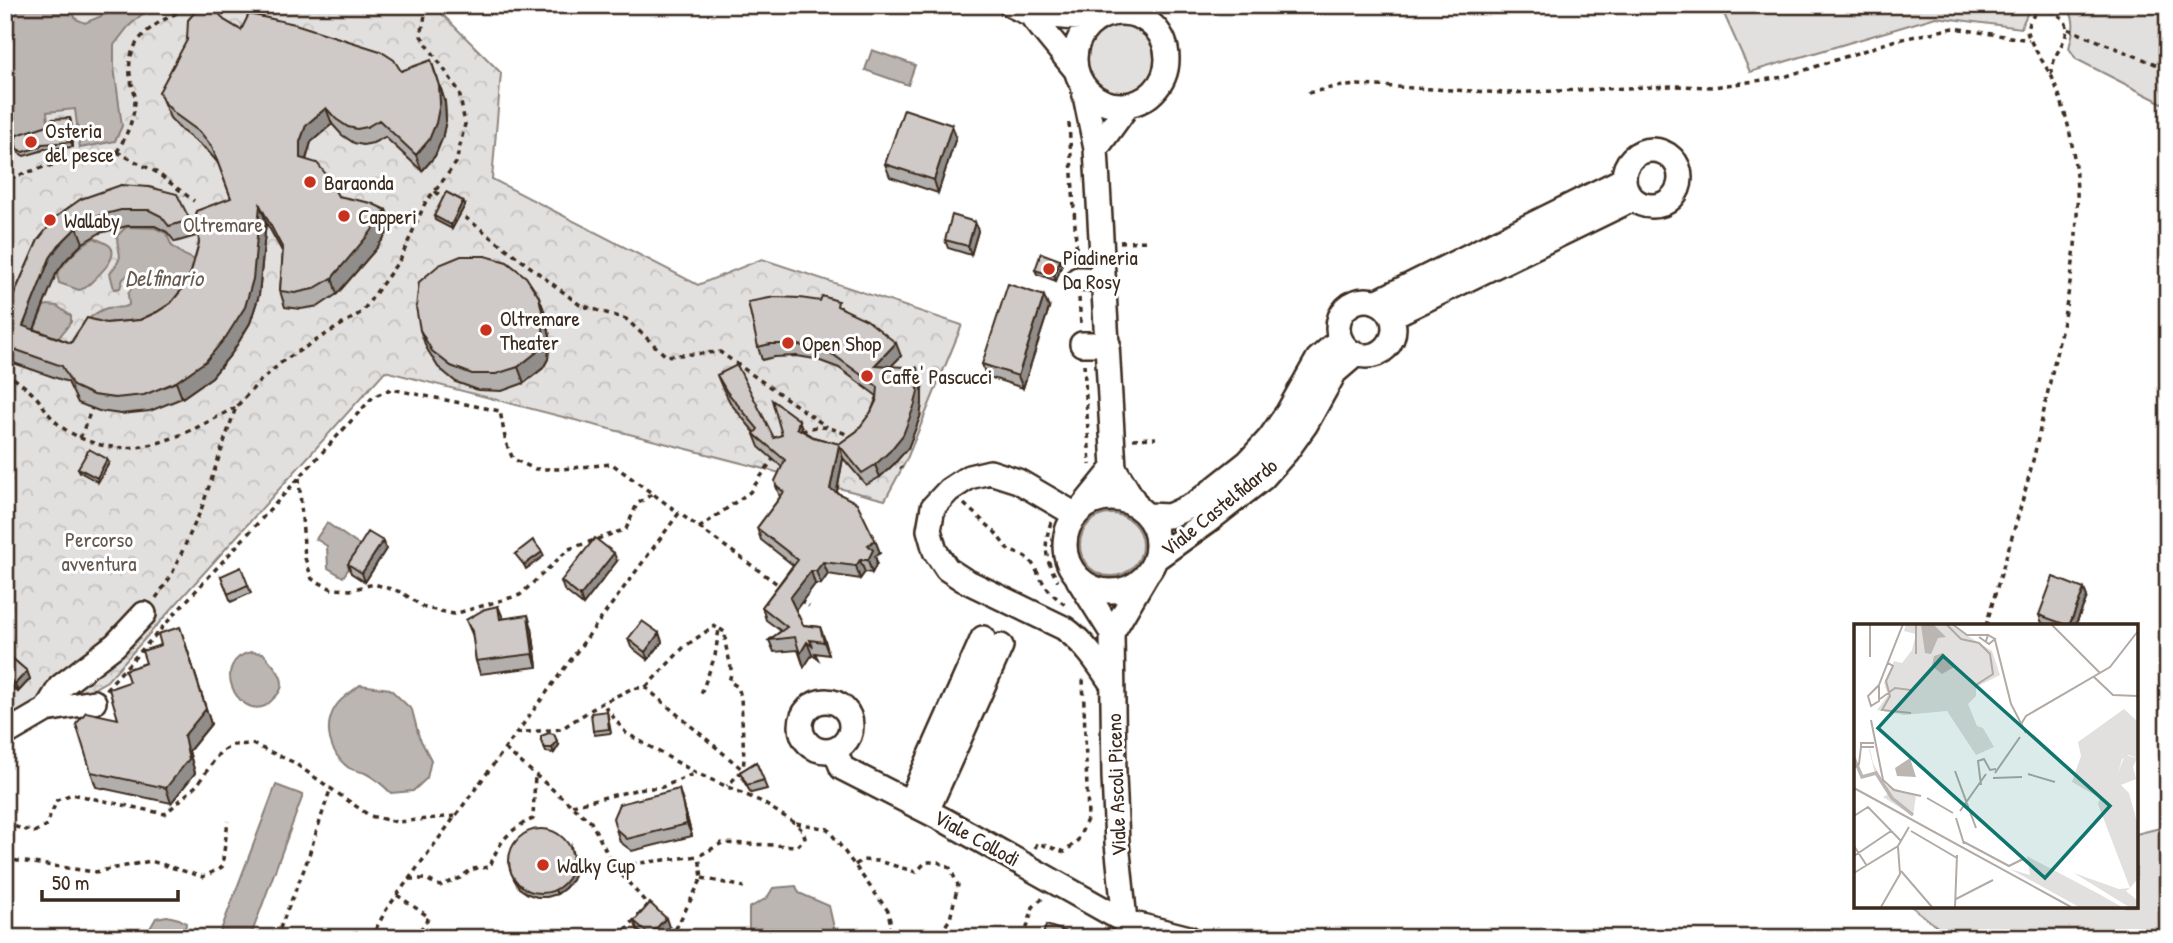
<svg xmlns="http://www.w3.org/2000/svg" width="2173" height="943" viewBox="0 0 2173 943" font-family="'Patrick Hand',sans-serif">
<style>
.green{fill:#e2e0de;stroke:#8e857e;stroke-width:2}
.park{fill:url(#park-crowns);stroke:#8e857e;stroke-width:2}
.water{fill:#bcb6b3;stroke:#887e77;stroke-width:2}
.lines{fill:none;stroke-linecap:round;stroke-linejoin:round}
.minor-casing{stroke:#3b2a1e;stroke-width:28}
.path{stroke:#3b2a1e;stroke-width:3.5;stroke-dasharray:5 5;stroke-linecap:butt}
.minor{stroke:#fff;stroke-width:23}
.wall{fill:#b2aeab;stroke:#3b2a1e;stroke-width:2}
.shaded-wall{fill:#918d8b;stroke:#3b2a1e;stroke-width:2}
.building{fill:#cfcac7;stroke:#3b2a1e;stroke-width:2}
.poi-dot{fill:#c8321e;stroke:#fff;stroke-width:2.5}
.labels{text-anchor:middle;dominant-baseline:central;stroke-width:6;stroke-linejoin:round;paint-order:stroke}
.poi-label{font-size:21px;fill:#3b2a1e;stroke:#fff;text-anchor:start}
.park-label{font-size:21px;fill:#65584e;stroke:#fff}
.street-label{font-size:21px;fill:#3b2a1e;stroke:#fff}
.water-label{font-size:23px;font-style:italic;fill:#685b52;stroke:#fff}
.inset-river{fill:none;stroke:#bcb6b3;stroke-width:3.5}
.inset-road{fill:none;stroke:#b1aaa5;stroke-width:2}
.view{fill:#0f766e;fill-opacity:0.15;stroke:#0f766e;stroke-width:3.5}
.inset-edge{fill:none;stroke:#3b2a1e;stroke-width:3.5}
</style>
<defs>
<pattern id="park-crowns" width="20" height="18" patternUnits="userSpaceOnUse" patternTransform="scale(1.75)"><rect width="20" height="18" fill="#e2e0de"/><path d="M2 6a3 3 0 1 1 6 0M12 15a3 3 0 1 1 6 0" fill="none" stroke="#c3c0be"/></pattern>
</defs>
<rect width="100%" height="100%" fill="#fff"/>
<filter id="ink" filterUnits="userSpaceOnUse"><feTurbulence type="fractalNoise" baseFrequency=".0143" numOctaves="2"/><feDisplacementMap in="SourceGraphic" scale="14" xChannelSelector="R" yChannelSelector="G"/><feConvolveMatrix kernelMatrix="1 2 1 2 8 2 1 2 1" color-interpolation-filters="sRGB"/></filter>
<g filter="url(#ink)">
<path class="green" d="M1720,5H2035L2030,7L2021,28L1936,17L1750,72Z
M2062,5H2168V106L2076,59L2069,48C2073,33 2079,14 2062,5Z
M1082 59a39 39 0 1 1 78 0a39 39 0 1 1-78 0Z
M1080 545a31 31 0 1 1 62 0a31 31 0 1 1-62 0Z
M2168,826V938H1951L1911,906H2136V834Z"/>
<path class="park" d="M5,5H441L439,11L501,73L492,179L698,285L762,259L962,325L906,461L885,500L385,371L107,681L5,740Z"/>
<path class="water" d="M5,5H73L72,11L76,19L85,23L111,12L117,5H149V8L128,27L114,45V67L122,126L115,141L80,148L75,109L47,112L49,131L16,138L12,151L5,152Z
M872,50L915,65L908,85L865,70Z
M126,227L155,228L166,233L172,246L184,255L198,261L184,301L65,353C74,335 86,315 107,308C115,306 121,310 129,305L128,294L135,282V277L129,274L123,279L120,288L114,289L110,273C127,252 117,257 117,236Z
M94,238C99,240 106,243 110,246C121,258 93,280 85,288L79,290L59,283L57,274C67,259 78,247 94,238Z
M48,305L57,306L71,316V322L57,340L34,331L44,306Z
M327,523L363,548L343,577L328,568L327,546L316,539Z
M251,652L263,653C272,665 291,680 277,695C274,698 269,704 265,706C237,718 210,661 251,652Z
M360,685L390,689L412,710L419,737L431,760L427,778L413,791L391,793C383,785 375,778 365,773C359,771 354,771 349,768C330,754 322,727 336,706C341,698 353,691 360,685Z
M276,785L303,795L250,938H218Z
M796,886L799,893L829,906L834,928L815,938L787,935L776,938H764L749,929V908L767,898L773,888Z
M167,916L179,919L186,923L184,938H142L148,932L156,918Z"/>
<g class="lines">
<g class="minor-casing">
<path id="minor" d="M1011,5L1030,14L1097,20
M1075 59a46 46 0 1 1 92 0a46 46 0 1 1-92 0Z
M1030,14L1075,69
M1083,86L1096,149L1114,468L1137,506
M1096,149L1128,105
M1624 178a28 28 0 1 1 56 0a28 28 0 1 1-56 0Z
M1078,279L1104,280
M1338 328a28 28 0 1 1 56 0a28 28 0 1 1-56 0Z
M1376,302L1624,179
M1392,316L1633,199
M1082,344H1108
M1065 545a46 46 0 1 1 92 0a46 46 0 1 1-92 0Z
M1147,515L1169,516L1195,504L1248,462L1269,439L1288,412L1318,359L1340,339
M1155,559L1208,521L1263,478L1286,452L1306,424L1335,372L1356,354
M1078,579L1112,633
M1112,684C1098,663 1085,643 1064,628L964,580L947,569L935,551L929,530L933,507L949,490L969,477L990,472L1018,481L1076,515L1114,468
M801 726a25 25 0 1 1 50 0a25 25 0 1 1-50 0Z
M46,710L94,702
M5,734L46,710L60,687L115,645L144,614
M835,750L842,768L946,821L1126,922L1189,938
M910,802L983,638
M927,811L1001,646
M1126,931L1117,843L1114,776L1112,633L1148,572"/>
</g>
<path class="path" d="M977,5L993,13
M2036,13L2037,5
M2068,29L2168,69
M1308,93L1335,87L1358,85L1508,93L1674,86L1713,87L1784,77L1893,41L1954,28L2029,40
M1069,123L1077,259
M117,152L156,172L194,201
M5,187L11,178L44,167L117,152C126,136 134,120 135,101C136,92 130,83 130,74C125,34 165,18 195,5
M435,191L446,201
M457,211L580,305L626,319L666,356L720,352L827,427
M1120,242L1149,241
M1079,298L1081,325
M1084,364L1090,465
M5,373C16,379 27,388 35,396C43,404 48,415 56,422C63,429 74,435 83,439C138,463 189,432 236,407
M802,432C816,422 838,429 852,437
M80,438L92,408
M1133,439L1156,438
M892,461L902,468
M299,478L305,558L312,579L332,589L350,590L374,584L401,592L425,608L454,614L520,595L569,549L626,529L637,504L652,494
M964,504L994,531L1009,551C1038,557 1032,570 1048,589C1053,595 1059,600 1065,605
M1051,522C1043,547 1045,559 1058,581
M699,528L750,492L773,459
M156,598L171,576L201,510L236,407L259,382L283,361L362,312L401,258L426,201L435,191L456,163L465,124L459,91L421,36L427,5
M800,600L809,606
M1986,626C2002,568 2021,511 2035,452C2042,421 2048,390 2055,359C2067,304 2079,247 2077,191C2075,151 2068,114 2052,77C2047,68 2027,38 2027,31C2027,26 2032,16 2036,13C2042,9 2051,10 2057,14C2078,27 2060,44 2054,60C2053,65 2052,70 2051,75
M720,629L726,633C722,650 736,664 729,681L738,687L741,697L744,759L743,770
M646,687L684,647L714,626L719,629L715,656L701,694
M106,689L373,397L391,389L500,411L506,443L513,459L535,469H562L612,464L679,513
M516,733L561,729L602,703L631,689L645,687L743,770L727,786
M505,749L591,822L614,866L699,856L722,843L797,846L805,838L803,831L795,823L760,801L696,773L626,733L602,703
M572,805L644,788H660L696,773
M796,823L828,829L888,911L891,926L881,938
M5,824L34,832L46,826L57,800L72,794L165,814L197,785L220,752L233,745L252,744L293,762L370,816L397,822L456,816
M1035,848L1037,843L1040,844L1065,852L1078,840L1088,817L1083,678
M5,859L95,872L151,861L203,877L222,867L228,821
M855,865L862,860L878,861L916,872L926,862H938L950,868L958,885L950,919L937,938
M615,867L648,905L618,938
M702,878L744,887
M409,879H426L440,886L460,878L472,869L490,867C497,844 510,828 533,819L535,774
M397,895L429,917L415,938
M276,938L305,867L331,787
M371,938L386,910L679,513L783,588
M671,938L702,878L699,856
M1024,938L1033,907L1044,897"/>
<use href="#minor" class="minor"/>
</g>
<path class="wall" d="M131,5H158L130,12L128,7Z
M224,20L241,30L401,71L437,76L445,102L446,120L442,139L435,156L422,171L385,137L373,143L363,145L354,143L342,135L332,124L311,142L306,160L338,196L386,210L392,226L376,249L337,294L319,306L301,309L285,307L280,291L283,253L266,222L259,295L250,323L232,353L212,377L182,398L150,411L121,414L99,411L78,403L68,382L5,360V315L38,240L121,185L190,220L196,236L175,242L167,232L155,226H127L100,233L83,243L65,261L56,274L34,329L71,343L106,323L140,320L157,312L171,303L184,287L231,198L218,163L207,150L181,130L170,118L159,92Z
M70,118L71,122L73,147L44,149L41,151L24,156L19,153L15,141Z
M956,137L938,193L890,177L885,164Z
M465,205L452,229L435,220L434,216Z
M975,222L978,231L971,255L948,248L945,240Z
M1060,260L1062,264L1056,281L1037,274L1035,270Z
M539,297L545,313L550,336L548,359L543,368L524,383L502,391L478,390L456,382L438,367L426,347L420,330Z
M841,307L901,356L891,366L922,381V403L920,417L908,448L894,464L880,477L866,485L843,458L837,492L875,540L880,553L875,556L877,563L872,573L865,572L860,579L828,574L821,584H815L795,610L803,625L820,627L829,655L815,653L818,659L812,655L804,667L798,650L774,652L769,640L781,631L766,620L762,607L793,565L761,540L757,528L780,497L776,486L782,467L759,447L754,434L755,433L731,404L722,387L717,375L774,438L782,435L799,420L803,431L813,437L839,444L857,431L871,412L877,396L839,368L815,359L797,356L774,357L762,360L758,347Z
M1049,308L1023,388L986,376L982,364Z
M109,463L98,482L80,472L78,468Z
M383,541L386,549L365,582L351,573L348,564Z
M617,561L583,605L564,590L561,581Z
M221,576L248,585L251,593L231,602Z
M2084,589L2087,597L2075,626H2049L2042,623L2039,615Z
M498,606L503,618L532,628L537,667L480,674L476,661L473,636L466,620Z
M659,633L662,642L648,660L631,647L628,639Z
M185,642L211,724L189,751L195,773L171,803L96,787L91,772L118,719L129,682L161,645Z
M5,652L27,671L30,679L18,692L5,680Z
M607,711L611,733L595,735L593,731Z
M541,741L559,745L554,753L546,752Z
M756,762L767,789L751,793L743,780L740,772Z
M683,802L692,836L632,851L620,842L616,829Z
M572,851L575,871L572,880L565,888L557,894L547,897H537L528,894L519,888L514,879L509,865Z
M634,921L669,927L658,938H646L637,929Z"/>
<path class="shaded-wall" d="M431,60L445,102L446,120L442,139L435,156L422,171L416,155Z
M326,108L332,124L311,142L306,159V175L300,158V142L306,125Z
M70,118L71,122L73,147L71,142Z
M952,125L956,137L938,193L934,180Z
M463,201L465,205L452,229L451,225Z
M260,205L266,222L259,295L250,323L232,353L212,377L182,398L176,382Z
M386,210L392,226L376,249L337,294L332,278Z
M975,222L978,231L971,255L968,246Z
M77,227L83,243L65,261L56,274L29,342L23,326L50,258L59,245Z
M1060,260L1062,264L1056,281L1054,276Z
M1044,296L1049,308L1023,388L1018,376Z
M539,297L545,313L550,336L548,359L543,368L524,383L518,367Z
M896,343L901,356L880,378L875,365Z
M917,368L922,381V403L920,417L908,448L894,464L880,477L875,465Z
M799,420L803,433L797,428Z
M839,445L843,458L835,501L830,489Z
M107,459L109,463L98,482L97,478Z
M875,540L880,553L875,556L877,563L872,573L868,560V545Z
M383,541L386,549L365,582L362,573Z
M542,552L544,556L526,569L524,565Z
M614,553L617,561L583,605L580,596Z
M860,560L865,572L860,579L856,566Z
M823,562L828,574L821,584L816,571Z
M811,571L815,584L795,611L790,598Z
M2084,589L2087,597L2075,626H2069Z
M528,615L532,628L537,667L533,654Z
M180,627L211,724L189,751L195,773L171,803L166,788Z
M820,627L825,640L829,655L824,642Z
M659,633L662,642L648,660L645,652Z
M807,642L812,655L804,667L800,654Z
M27,671L30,679L18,692L15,684Z
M557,741L559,745L554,753L552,748Z
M679,789L683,802L692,836L687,824Z
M571,846L575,871L572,880L565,888L557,894L555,890Z
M666,918L669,927L658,938H651L650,935Z"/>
<path class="building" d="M201,5H213L224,20L241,30L249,14L295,24L380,51L394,60L401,71L431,60L439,86L440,103L436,123L429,140L416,155L379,120L367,127L357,129L348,127L336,119L326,108L306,125L300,142V158L317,163L325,173L338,196L371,203L386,210L370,233L332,278L313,289L295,293L280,291L283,249L260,205L253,279L245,307L226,337L206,361L176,382L144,395L115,398L93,395L73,386L62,366L5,346V315L38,240L57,216L81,199L121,185L149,187L177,194L190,220L169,226L161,216L149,210H121L94,217L77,227L59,245L50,258L23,326L71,343L87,318L106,323L140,320L157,312L171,303L184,287L191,272L199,243L196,211L231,198L212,147L201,133L175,114L164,102L159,92L187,40L188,20Z
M904,109L952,125L934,180L885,164Z
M70,118L71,142L42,144L40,147L23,152L17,149L15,141L17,135L51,124V119Z
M446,192L463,201L451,225L434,216Z
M952,215L975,222L968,246L945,240Z
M1041,253L1060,260L1054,276L1035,270Z
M461,256H485L507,262L526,277L539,297L544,320L542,343L537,352L518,367L496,374H472L451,366L432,351L420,330L416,307L419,282L439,265Z
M1008,284L1044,296L1018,376L982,364Z
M822,296L838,301L837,306L867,320L896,343L875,365L917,368L918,391L915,404L903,435L890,451L875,465L862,473L839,445L830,489L857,503L875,540L868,545L873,550L868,560H860L856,566L823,562L816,571H811L790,598L803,625L820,627L824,642L810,640L813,647L807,642L800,654L795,637L769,640L787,627L762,607L798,560L757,528L784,492L776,486L775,481L785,460L754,434L758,429L727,392L717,375L737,365L774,438L782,435L772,400L799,420L797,428L813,437L839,444L857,431L871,412L877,399L878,387L835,356L810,347L792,344H770L758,347L748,302L775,297L800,298L820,301Z
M89,449L107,459L97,478L78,468Z
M368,532L383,541L362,573L348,564Z
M595,538L614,553L580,596L561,581Z
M533,540L542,552L524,565L515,554Z
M241,567L248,585L228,594L221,576Z
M2053,577L2084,589L2069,626L2039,615Z
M498,606L500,619L528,615L533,654L476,661L472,631L466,620L485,609Z
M642,621L659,633L645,652L628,639Z
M180,627L206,709L184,736L189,759L166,788L91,772L76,724L86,712L118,719L109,689L129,682L125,670L146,663L142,651L161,645L158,634Z
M5,652L27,671L15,684L5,675Z
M607,711L609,729L593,731L591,713Z
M549,733L554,734L557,741L552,748H544L541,741V736Z
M756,762L764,780L747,785L740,772Z
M679,789L687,824L627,839L616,829L613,818L619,804Z
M509 861a32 32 0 1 1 64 0a32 32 0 1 1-64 0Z
M650,903L666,918L650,935L634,921Z
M1046,925L1076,935L1075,938H1042Z"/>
</g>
<g class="poi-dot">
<circle cx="31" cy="142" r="7"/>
<circle cx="310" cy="182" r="7"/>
<circle cx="344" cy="216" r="7"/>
<circle cx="50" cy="220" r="7"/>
<circle cx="1049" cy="269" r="7"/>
<circle cx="486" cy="330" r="7"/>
<circle cx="788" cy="343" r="7"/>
<circle cx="867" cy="376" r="7"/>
<circle cx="543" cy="865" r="7"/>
</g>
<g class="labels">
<g class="poi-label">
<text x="45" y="130">Osteria<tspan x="45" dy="24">del pesce</tspan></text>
<text x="324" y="182">Baraonda</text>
<text x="358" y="216">Capperi</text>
<text x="64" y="220">Wallaby</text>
<text x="1063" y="257">Piadineria<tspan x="1063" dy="24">Da Rosy</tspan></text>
<text x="500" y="318">Oltremare<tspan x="500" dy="24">Theater</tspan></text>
<text x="802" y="343">Open Shop</text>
<text x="881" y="376">Caffe' Pascucci</text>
<text x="557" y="865">Walky Cup</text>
</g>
<g class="park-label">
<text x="223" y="224">Oltremare</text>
<text x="99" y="539">Percorso<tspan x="99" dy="24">avventura</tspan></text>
</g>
<g class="street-label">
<text transform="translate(1219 507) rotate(-39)">Viale Castelfidardo</text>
<text transform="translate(1116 785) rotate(-92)">Viale Ascoli Piceno</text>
<text transform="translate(977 838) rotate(29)">Viale Collodi</text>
</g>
<g class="water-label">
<text x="164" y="277">Delfinario</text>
</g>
</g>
<g transform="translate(1854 624)">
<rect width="284" height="284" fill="#fff"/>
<path d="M270,85L283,97V134L275,131L268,135L262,156L275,169L283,198V256L276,264L272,267L283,276V283H275L220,249L265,265L276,264L244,180L246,174L218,158L227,132L224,118ZM15,125H16L19,139L31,161L62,172L59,192L29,173L34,170L21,150ZM173,232L245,270L268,283H225L156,245L176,251Z" fill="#e2e0de"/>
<path d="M52,0H95L138,27L146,51L122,63V72L114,80L123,102L129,104L140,123L122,131L93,87L50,91L23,86L34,71L30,59L40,37L48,39L58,26L62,10L50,7ZM271,131L283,134L279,143L282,155L267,161L261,156Z" fill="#e2e0de"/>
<path d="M67,1H80L92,13L84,14L77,30L71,29ZM89,29L102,42L88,50L78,42L80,32ZM56,134L62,153L43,152L41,144Z" fill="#bcb6b3"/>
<path class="inset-river" d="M0,134L8,153L22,149L38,174L59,191"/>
<path class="inset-road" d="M16,0V33M92,0L107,15L125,19L136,30L139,50L122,61M98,0L113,11H134M197,0L246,49M125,13L135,20L141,15L134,11L132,17M141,16L157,80L172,109M62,30V0M34,39L39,42L32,57L36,72L28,86L57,89M240,53L259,71L284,72M25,61L14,72L17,82L25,77V61L49,0M26,75L41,64L57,66M17,96L29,156L40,166L67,172M166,102L172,92L256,43L284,7M20,119H7V123H20M0,144L5,140L7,123M101,147L122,204M141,149L166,113M174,150L201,158M139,154L168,153M127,161L124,137L130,135L136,146L142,145M0,164L217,283M73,174L99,189M106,187L132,150M0,192L14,183L47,217M102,194L110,220M57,207L103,234M110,218L155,242L169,235M0,222L13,242M0,232L37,207M47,247L78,283M0,249L44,222L55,203M102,275L139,256M27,283L46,250L44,223M101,283L103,231"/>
<path class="view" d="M89,32L256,182L191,254L24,104Z"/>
<rect width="284" height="284" class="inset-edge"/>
</g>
<rect width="2173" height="943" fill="none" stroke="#fff" stroke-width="28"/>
<rect x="14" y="14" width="2145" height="915" fill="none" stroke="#3b2a1e" stroke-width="2.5" filter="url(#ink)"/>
<path d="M42 890v10h136v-10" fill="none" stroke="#3b2a1e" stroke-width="3.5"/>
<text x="52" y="890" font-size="21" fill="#3b2a1e" stroke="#ffffff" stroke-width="5" paint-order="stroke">50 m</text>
</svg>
